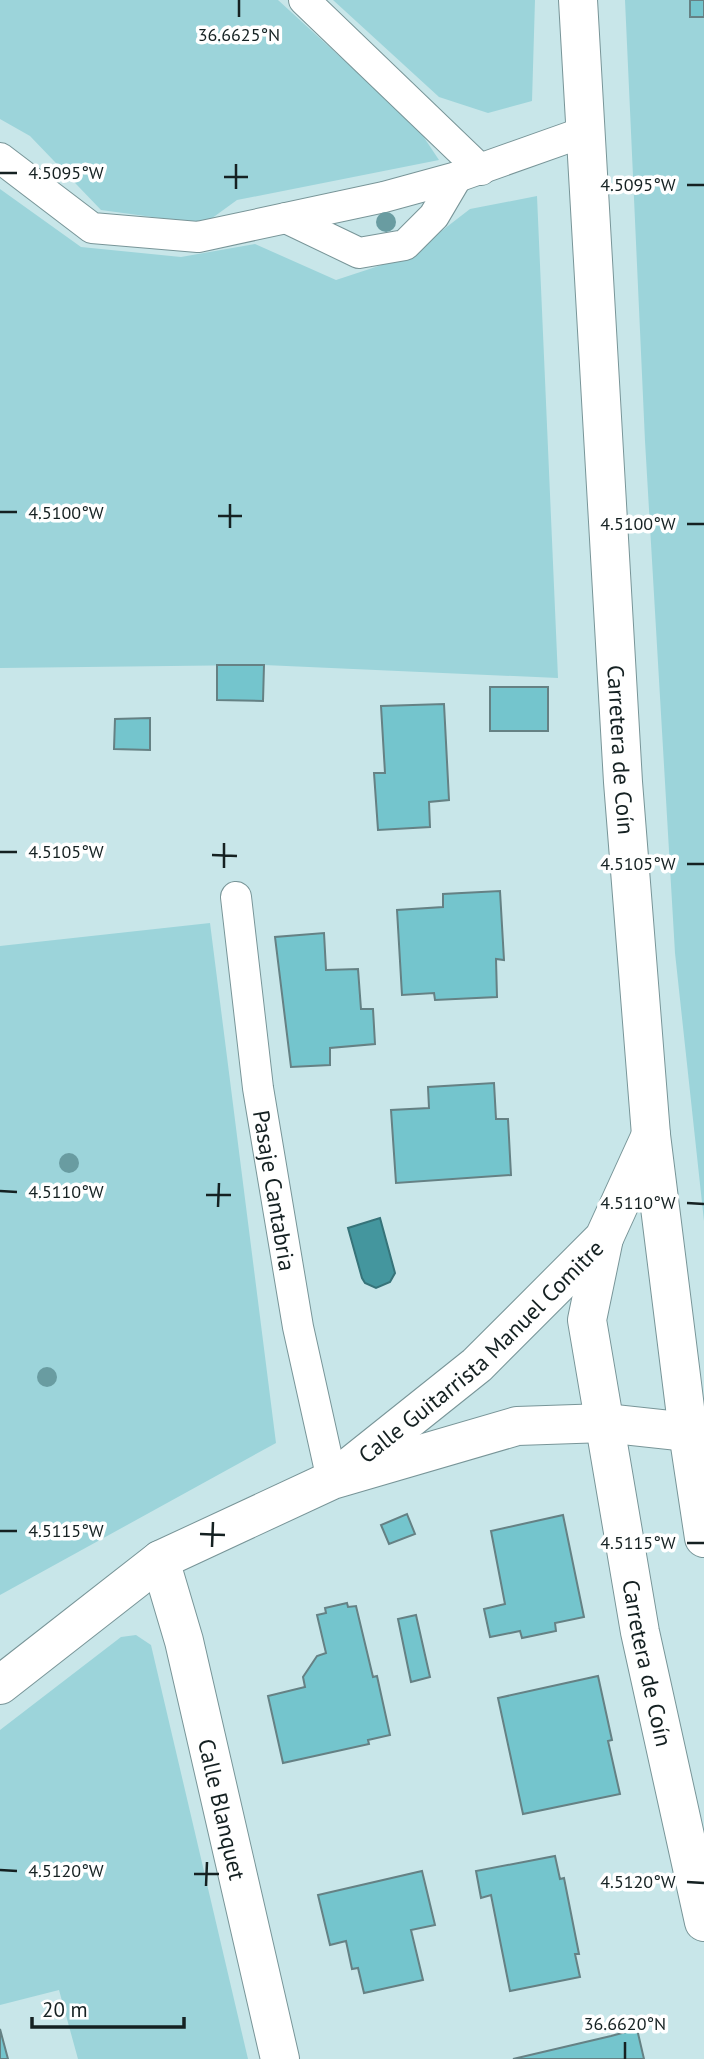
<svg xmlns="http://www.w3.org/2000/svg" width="704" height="2059" viewBox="0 0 704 2059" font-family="'PT Sans',sans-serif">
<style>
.green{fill:#9cd4da}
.water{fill:#44969e;stroke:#367379;stroke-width:2}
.building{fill:#74c5cd;stroke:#658184;stroke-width:2}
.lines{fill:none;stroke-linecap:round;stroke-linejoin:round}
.lane-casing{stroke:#789598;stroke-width:32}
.street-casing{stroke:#789598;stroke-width:40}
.secondary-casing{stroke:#789598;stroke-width:40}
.lane{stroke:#fff;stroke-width:30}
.street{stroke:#fff;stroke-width:38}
.secondary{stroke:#fff;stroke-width:38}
.tree{fill:#699ca1}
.ticks{fill:none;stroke:#152122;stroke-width:2.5}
.labels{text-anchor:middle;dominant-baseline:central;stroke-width:7;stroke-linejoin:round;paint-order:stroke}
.street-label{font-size:23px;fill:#152122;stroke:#fff}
.ticks-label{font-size:18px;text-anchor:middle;fill:#152122;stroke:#fff;stroke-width:7;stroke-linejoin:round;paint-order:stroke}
</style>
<rect width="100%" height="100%" fill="#c8e6e9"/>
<path class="green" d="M0,0H278L417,127L439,160L237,200L204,224L101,210L30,136L0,119Z
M333,0H535L532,101L488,113L439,97Z
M625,0H704V1221L675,953L645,441Z
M0,189L81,247L181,257L255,244L336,280L409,256L470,209L537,196L558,678L264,665L0,668Z
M210,923L276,1443L0,1595V946Z
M136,1635L151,1645L248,2059H78L59,1990L0,2005V1730L121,1637Z"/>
<path class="water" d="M380,1218L395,1273L390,1282L376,1288L365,1283L362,1278L348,1228Z"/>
<path class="building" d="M690,0H704V17H690Z
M217,665H264L263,701L217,700Z
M490,687H548V731H490Z
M444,704L449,800L429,802L430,827L378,830L374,773H385L381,706Z
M150,718V750L114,749L115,719Z
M500,891L504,960L496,959L497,997L435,1000L434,993L402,995L397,910L443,907V894Z
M324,933L326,970L358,969L361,1009H373L375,1044L330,1048V1065L291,1067L275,937Z
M494,1083L496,1119H508L511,1175L396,1183L391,1110L429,1108L428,1087Z
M407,1514L415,1534L389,1544L381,1525Z
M563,1515L584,1617L555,1623L556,1631L522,1638L520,1631L490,1637L484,1609L505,1604L491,1531Z
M347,1603L348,1607L356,1606L373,1677L377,1676L390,1735L368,1740L369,1744L283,1763L268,1696L305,1687L303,1677L317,1656L326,1653L317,1615L326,1613L325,1608Z
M416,1615L430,1677L411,1682L398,1619Z
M598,1676L612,1740L608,1741L620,1794L523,1814L498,1698Z
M555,1856L560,1879L564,1878L579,1954H575L580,1977L510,1991L491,1895L481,1898L476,1871Z
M422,1871L435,1925L411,1930L423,1980L364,1993L358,1968L352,1969L346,1941L330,1945L318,1895Z
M0,2029L8,2059H0Z
M637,2029L644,2059H513L611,2036Z"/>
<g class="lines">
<g class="lane-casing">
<g id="lane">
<path d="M304,0L481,170"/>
<path d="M0,158L92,228L198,237L384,197L457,177L584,132"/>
<path d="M286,218L359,253L405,245L434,216L457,177"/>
<path id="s1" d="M236,897L258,1088L298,1327L332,1480"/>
</g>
</g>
<g class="street-casing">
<g id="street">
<path id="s2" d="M604,1238L587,1320L640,1632L704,1922"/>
<path id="s3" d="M348,1468L477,1365L604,1238L651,1135"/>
<path id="s4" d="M160,1560L184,1641L280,2059"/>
<path d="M0,1685L160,1560L332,1480L517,1426L605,1423L688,1432"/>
</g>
</g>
<g class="secondary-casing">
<g id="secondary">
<path id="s5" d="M578,0L623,782L651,1135L688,1432L704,1538"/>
</g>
</g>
<use href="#lane" class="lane"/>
<use href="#street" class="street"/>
<use href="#secondary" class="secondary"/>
</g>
<g class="tree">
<circle cx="386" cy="222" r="10"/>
<circle cx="69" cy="1163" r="10"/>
<circle cx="47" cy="1377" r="10"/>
</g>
<path class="ticks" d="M239,17V0M0,173H17M224,177H248M687,185H704M236,189V164M0,512H17M218,516H242M687,524H704M230,528V504M0,852H17M212,855L237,856M687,864H704M224,868V843M0,1191L17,1192M206,1195H231M687,1203L704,1204M218,1207L219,1183M0,1531H17M200,1534L225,1535M687,1543H704M212,1547L213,1522M0,1870L17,1871M194,1874H219M687,1882L704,1883M206,1886L207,1862M625,2059V2042"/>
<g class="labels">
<g class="street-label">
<text stroke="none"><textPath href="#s5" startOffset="751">Carretera de Coín</textPath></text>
<text stroke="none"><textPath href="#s1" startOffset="296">Pasaje Cantabria</textPath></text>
<text stroke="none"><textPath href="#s3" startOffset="177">Calle Guitarrista Manuel Comitre</textPath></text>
<text stroke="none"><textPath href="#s2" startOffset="432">Carretera de Coín</textPath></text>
<text stroke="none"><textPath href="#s4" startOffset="257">Calle Blanquet</textPath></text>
</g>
</g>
<g class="ticks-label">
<text x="239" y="41">36.6625°N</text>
<text x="66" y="179">4.5095°W</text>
<text x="638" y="191">4.5095°W</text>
<text x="66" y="519">4.5100°W</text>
<text x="638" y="530">4.5100°W</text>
<text x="66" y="858">4.5105°W</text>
<text x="638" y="870">4.5105°W</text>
<text x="66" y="1198">4.5110°W</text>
<text x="638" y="1209">4.5110°W</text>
<text x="66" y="1537">4.5115°W</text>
<text x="638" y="1549">4.5115°W</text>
<text x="66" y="1877">4.5120°W</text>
<text x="638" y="1888">4.5120°W</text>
<text x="625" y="2030">36.6620°N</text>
</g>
<path d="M32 2017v10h152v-10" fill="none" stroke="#152122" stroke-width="3.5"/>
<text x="42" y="2017" font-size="21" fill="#152122" stroke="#ffffff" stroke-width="5" paint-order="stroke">20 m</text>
</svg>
